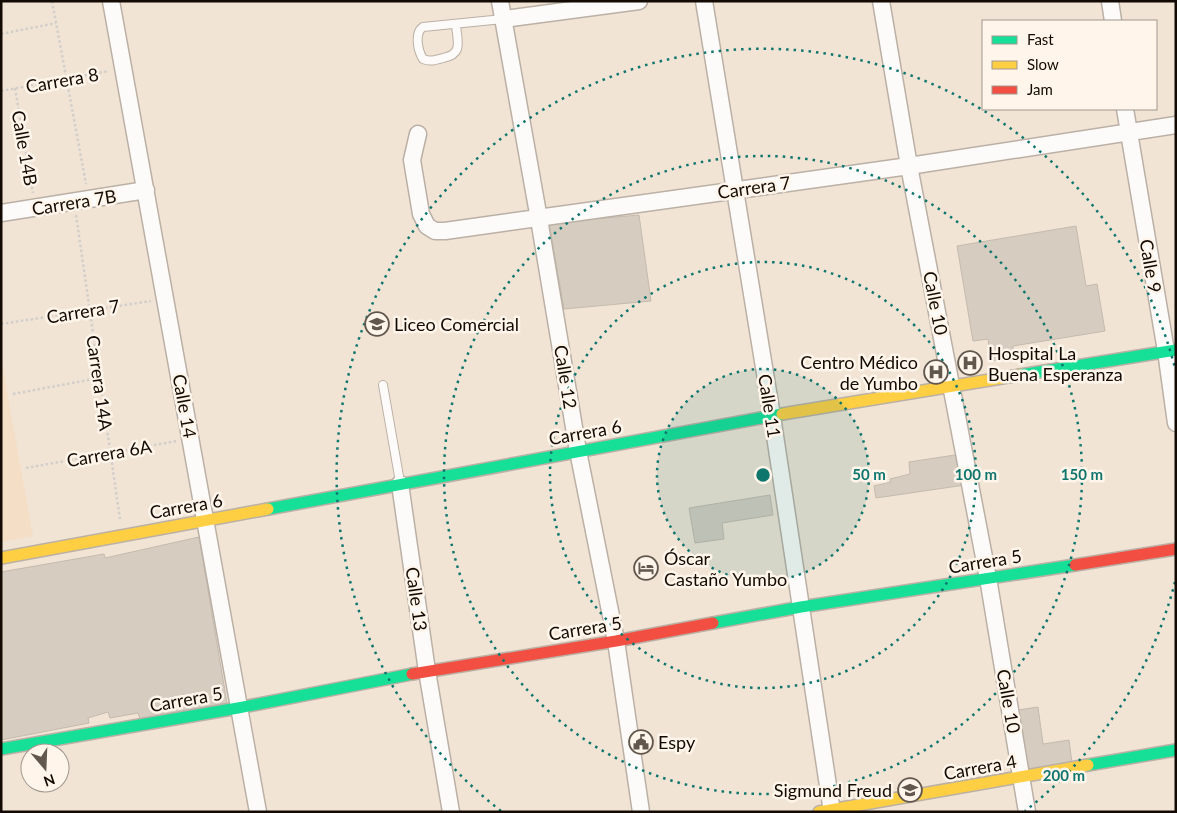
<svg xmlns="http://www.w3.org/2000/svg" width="1177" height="813" viewBox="0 0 1177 813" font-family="Lato,sans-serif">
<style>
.built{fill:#f5dec6}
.building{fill:#d6ccc0;stroke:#c4baae}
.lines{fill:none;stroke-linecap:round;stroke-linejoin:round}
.lane-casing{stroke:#bbb0a5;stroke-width:10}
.street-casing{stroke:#bbb0a5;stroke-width:19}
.fast-casing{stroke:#bbb0a5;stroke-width:14}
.slow-casing{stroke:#bbb0a5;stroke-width:14}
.jam-casing{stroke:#bbb0a5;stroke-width:14}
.path{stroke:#d2cfcb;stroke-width:2.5;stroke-dasharray:2.5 2.5;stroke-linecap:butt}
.lane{stroke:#fdfbf9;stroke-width:8}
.street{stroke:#fdfbf9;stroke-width:16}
.fast{stroke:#16e098;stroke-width:11}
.slow{stroke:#ffcf43;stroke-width:11}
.jam{stroke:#f24e42;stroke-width:11}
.ring{fill:none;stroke:#0f766e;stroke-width:2.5;stroke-dasharray:2.5 5}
.labels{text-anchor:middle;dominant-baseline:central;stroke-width:5;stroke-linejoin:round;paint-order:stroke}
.street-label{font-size:18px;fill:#130b03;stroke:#fff5ea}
.poi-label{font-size:18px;fill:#130b03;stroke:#fff5ea;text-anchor:start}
.centre{fill:#0f766e;stroke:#fff5ea;stroke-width:2.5}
.ring-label{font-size:15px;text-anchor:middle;font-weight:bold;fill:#0f766e;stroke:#fff5ea;stroke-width:5;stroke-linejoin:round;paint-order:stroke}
</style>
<rect width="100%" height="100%" fill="#f1e4d5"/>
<path class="built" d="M1,358L33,536L1,542Z"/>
<path class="building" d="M639,215L651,301L564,309L549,223Z
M1076,226L1086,286L1097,284L1105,331L1013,346L1014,357L991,361L988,339L973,341L957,246Z
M955,455L965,485L876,498L874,486L891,482L890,479L910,474L909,462Z
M770,495L773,515L722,523L724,539L695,543L689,508Z
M199,537L227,703L140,719L138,713L110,718L108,712L88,718L89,723L1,740V572L104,554L105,558Z
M1038,707L1043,744L1069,740L1072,763L1027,770L1018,710Z"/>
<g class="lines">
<g class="lane-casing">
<path id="lane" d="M456,24C457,41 464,54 443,58C436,60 430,62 423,59C418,51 414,33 423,27L503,19
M383,385L400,482"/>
</g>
<g class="street-casing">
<path id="street" d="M111,1L258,812
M500,1L539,219L578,451L616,641L641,812
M704,1L772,416L832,812
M881,1L909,166L988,578L1027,812
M1110,1L1113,21
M504,19L639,1
M1125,109L1166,351L1176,423
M418,134L412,160L421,214L427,226L435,231H445L909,166L1176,125
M1,213L146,190
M400,484L427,671L451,812"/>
</g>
<g class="fast-casing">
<path id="fast" d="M1020,375L1176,350
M268,509L782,414
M713,623L801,607L1075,565
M1,749L238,708L412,674
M1088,765L1176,750"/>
</g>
<g class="slow-casing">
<path id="slow" d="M782,414L1020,375
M1,558L268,509
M819,812L1088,765"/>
</g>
<g class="jam-casing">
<path id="jam" d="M1075,565L1176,549
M412,674L616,641L713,623"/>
</g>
<path class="path" d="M52,1L86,184
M1,34L56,23
M15,88L33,193
M1,91L109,71
M76,215L120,519
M1,324L151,301
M13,394L99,378
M26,468L177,441"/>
<use href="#lane" class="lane"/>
<use href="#street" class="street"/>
<use href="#fast" class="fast"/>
<use href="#slow" class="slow"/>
<use href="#jam" class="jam"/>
</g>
<circle cx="763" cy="475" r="106" fill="#0f766e" fill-opacity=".12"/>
<g class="ring">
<circle cx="763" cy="475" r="106"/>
<circle cx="763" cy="475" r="213"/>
<circle cx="763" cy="475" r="319"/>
<path d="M1175 582A426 426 0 0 1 1025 811M501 811A426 426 0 1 1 1175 368"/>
</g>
<defs>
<g id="school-ring" transform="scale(1.25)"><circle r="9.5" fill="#fff5ea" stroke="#61574c" stroke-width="1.5"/><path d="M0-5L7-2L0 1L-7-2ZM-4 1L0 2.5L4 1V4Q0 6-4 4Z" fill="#61574c"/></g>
<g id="hospital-ring" transform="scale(1.25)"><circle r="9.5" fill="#fff5ea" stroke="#61574c" stroke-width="1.5"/><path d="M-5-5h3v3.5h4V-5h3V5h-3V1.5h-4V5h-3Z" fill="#61574c"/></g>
<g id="hotel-ring" transform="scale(1.25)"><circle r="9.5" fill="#fff5ea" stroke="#61574c" stroke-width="1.5"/><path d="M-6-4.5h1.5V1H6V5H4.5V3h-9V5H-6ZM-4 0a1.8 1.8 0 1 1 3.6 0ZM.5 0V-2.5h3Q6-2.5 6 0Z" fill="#61574c"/></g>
<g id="civic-ring" transform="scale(1.25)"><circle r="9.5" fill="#fff5ea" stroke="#61574c" stroke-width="1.5"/><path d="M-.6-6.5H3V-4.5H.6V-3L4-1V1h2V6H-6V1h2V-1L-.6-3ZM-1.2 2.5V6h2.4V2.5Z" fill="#61574c"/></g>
</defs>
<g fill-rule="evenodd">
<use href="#school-ring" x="377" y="324"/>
<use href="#hospital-ring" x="970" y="363"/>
<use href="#hospital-ring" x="936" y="372"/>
<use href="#hotel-ring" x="646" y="568"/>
<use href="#civic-ring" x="641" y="742"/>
<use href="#school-ring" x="910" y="790"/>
</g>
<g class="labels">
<g class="street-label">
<text transform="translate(62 80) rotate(-10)">Carrera 8</text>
<text transform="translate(25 148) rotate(80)">Calle 14B</text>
<text transform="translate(754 187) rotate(-8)">Carrera 7</text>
<text transform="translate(74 202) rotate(-9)">Carrera 7B</text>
<text transform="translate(1151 266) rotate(80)">Calle 9</text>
<text transform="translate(936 303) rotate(79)">Calle 10</text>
<text transform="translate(83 311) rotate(-9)">Carrera 7</text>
<text transform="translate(566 377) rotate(81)">Calle 12</text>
<text transform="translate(100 383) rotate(82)">Carrera 14A</text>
<text transform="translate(185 406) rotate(80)">Calle 14</text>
<text transform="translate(770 406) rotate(81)">Calle 11</text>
<text transform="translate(585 432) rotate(-10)">Carrera 6</text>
<text transform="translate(109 453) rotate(-10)">Carrera 6A</text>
<text transform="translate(186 506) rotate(-10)">Carrera 6</text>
<text transform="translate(985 561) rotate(-9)">Carrera 5</text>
<text transform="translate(417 599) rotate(82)">Calle 13</text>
<text transform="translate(585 628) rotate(-9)">Carrera 5</text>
<text transform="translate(186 699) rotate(-10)">Carrera 5</text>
<text transform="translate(1009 701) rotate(80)">Calle 10</text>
<text transform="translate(980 767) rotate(-10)">Carrera 4</text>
</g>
<g class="poi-label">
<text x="394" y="324">Liceo Comercial</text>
<text x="988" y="353">Hospital La<tspan x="988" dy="21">Buena Esperanza</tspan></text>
<text x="918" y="362" text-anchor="end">Centro Médico<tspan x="918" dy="21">de Yumbo</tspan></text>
<text x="664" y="558">Óscar<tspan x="664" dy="21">Castaño Yumbo</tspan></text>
<text x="658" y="742">Espy</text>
<text x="892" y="790" text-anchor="end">Sigmund Freud</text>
</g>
</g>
<circle cx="763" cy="475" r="8" class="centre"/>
<g class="ring-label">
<text x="869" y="480">50 m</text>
<text x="976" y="480">100 m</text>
<text x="1082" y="480">150 m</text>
<text x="1064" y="781">200 m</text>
</g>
<rect width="1177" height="813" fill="none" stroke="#130b03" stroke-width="5"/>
<rect x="982" y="20" width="175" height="90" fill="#fff5ea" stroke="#a1978e"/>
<rect x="992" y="36" width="25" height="8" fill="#16e098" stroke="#a1978e"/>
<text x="1027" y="45" font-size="15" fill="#130b03">Fast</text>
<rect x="992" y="61" width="25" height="8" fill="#ffcf43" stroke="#a1978e"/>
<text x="1027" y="70" font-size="15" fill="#130b03">Slow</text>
<rect x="992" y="86" width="25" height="8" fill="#f24e42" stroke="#a1978e"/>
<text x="1027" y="95" font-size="15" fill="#130b03">Jam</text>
<g transform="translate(45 768) rotate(161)"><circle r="24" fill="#fff5ea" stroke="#a1978e"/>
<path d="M0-4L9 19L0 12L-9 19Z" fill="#61574c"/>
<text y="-8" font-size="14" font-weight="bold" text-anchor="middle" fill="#130b03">N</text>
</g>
</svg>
